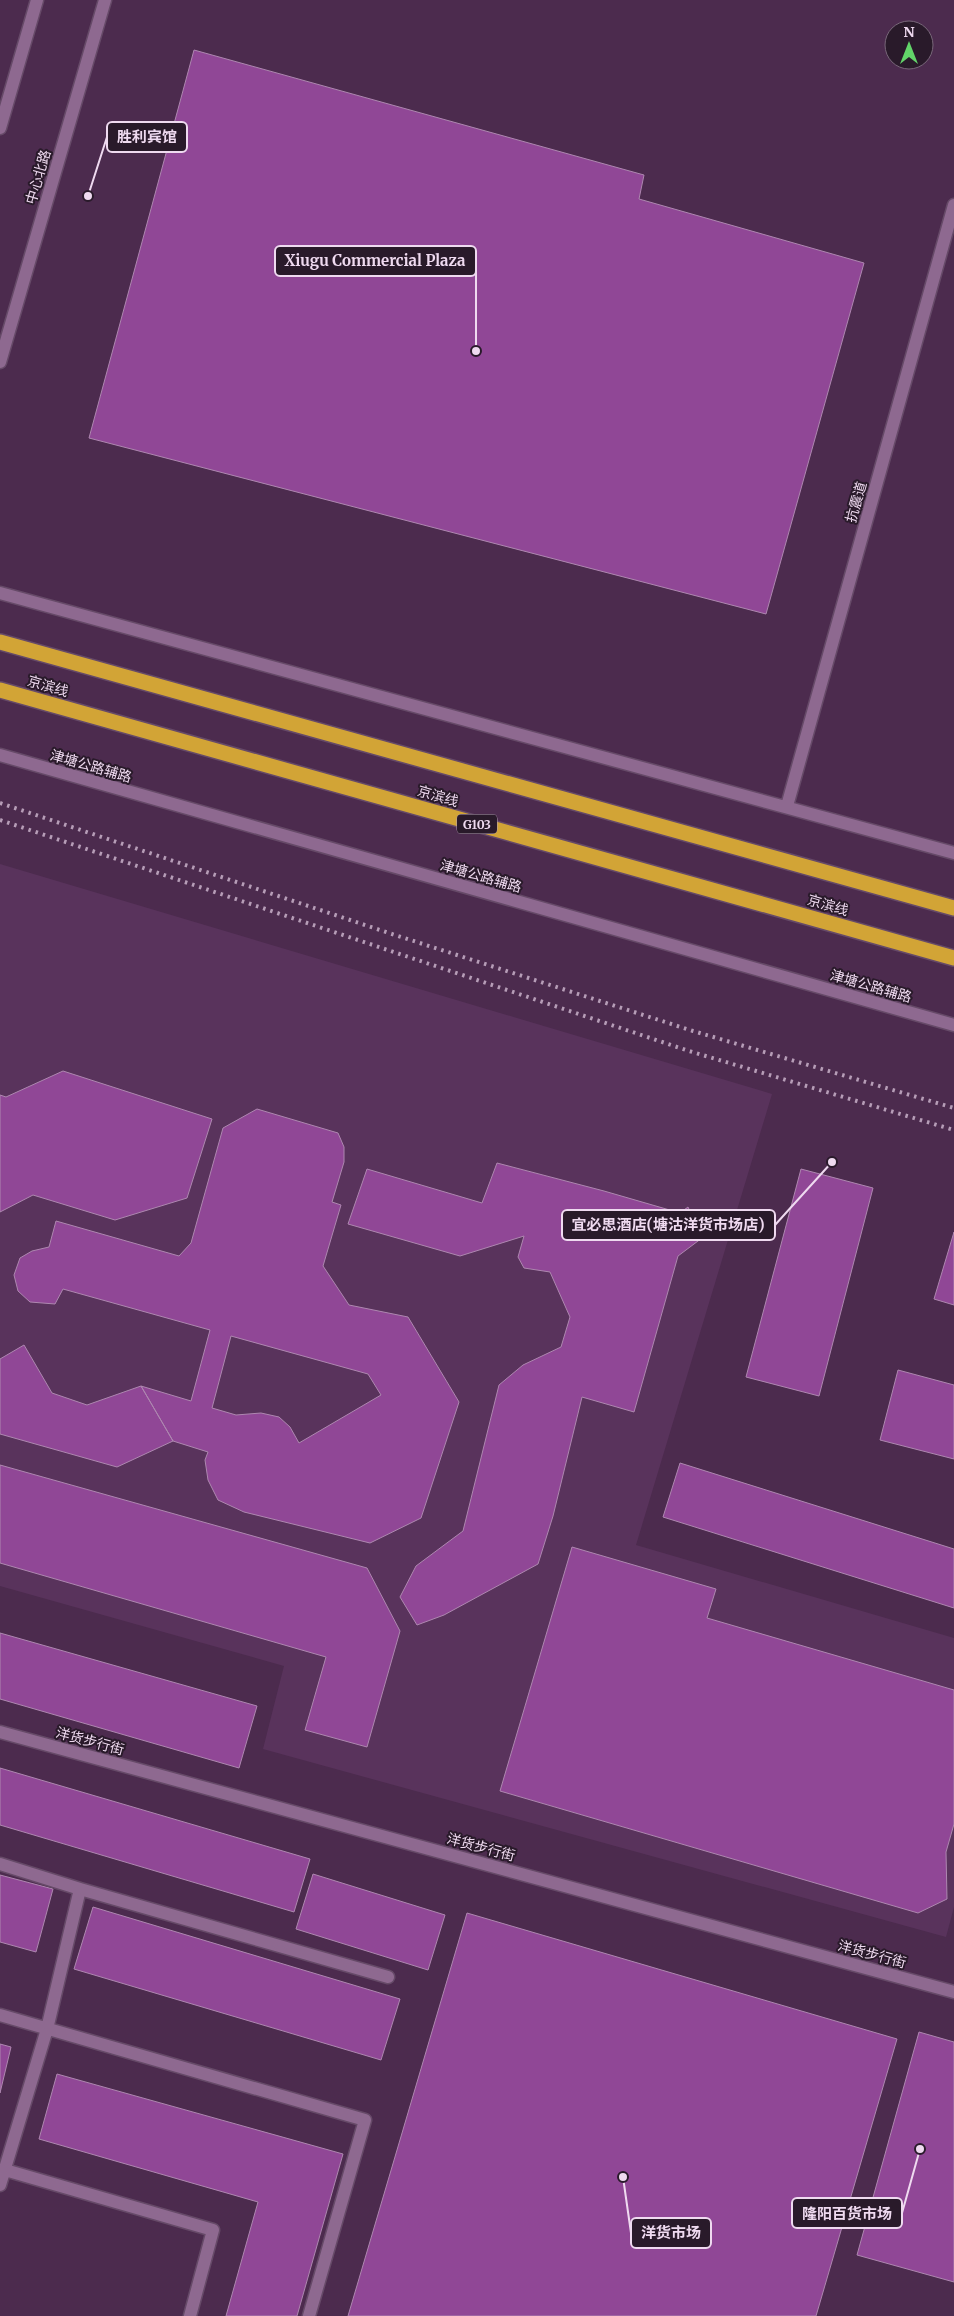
<svg xmlns="http://www.w3.org/2000/svg" width="954" height="2316" viewBox="0 0 954 2316" font-family="Merriweather,'Noto Sans SC',serif">
<style>
.built{fill:#59335c}
.building{fill:#904796;stroke:#ae87b0;fill-rule:evenodd}
.lines{fill:none;stroke-linecap:round;stroke-linejoin:round}
.lane-casing{stroke:#664a68;stroke-width:15}
.street-casing{stroke:#664a68;stroke-width:15}
.secondary-casing{stroke:#664a68;stroke-width:15}
.highway-casing{stroke:#664a68;stroke-width:18}
.lane{stroke:#8e6990;stroke-width:12}
.street{stroke:#8e6990;stroke-width:12}
.secondary{stroke:#8e6990;stroke-width:12}
.highway{stroke:#d2a436;stroke-width:15}
.rail{stroke:#b69db7;stroke-width:4;stroke-dasharray:2.5 5;stroke-linecap:butt}
.labels{text-anchor:middle;dominant-baseline:central;stroke-width:4;stroke-linejoin:round;paint-order:stroke}
.shield{fill:#291a2a;stroke:#b4a0b5;stroke-width:1}
.shield-label{font-size:12px;font-weight:bold;fill:#efdaf0}
.street-label{font-size:14px;fill:#efdaf0;stroke:#291a2a}
.leader{fill:none;stroke:#efdaf0;stroke-width:2}
.callout-dot{fill:#efdaf0;stroke:#291a2a;stroke-width:2}
.callout{fill:#291a2a;stroke:#efdaf0;stroke-width:2}
.callout-label{font-size:15px;text-anchor:middle;font-weight:bold;fill:#efdaf0}
</style>
<rect width="100%" height="100%" fill="#4c2b4e"/>
<path class="built" d="M0,864L772,1094L636,1545L954,1638V1907L946,1937L263,1749L284,1666L0,1586Z"/>
<path class="building" d="M194,50L644,175L639,199L864,263L766,614L89,438Z
M63,1071L212,1119L187,1198L115,1220L33,1195L0,1212V1095L6,1097Z
M257,1109L338,1133L344,1147V1162L332,1202L341,1205L323,1266L349,1305L408,1317L459,1402L421,1518L370,1543L244,1512L218,1500L208,1480L205,1460L208,1452L173,1441L141,1386L191,1401L210,1330L63,1289L55,1304L30,1302L18,1291L14,1275L20,1258L32,1251L49,1247L56,1221L179,1256L191,1243L223,1128ZM231,1336L368,1374L381,1395L299,1443L290,1427L279,1417L261,1413L236,1415L212,1408Z
M497,1163L604,1191L680,1213L688,1207L702,1238L678,1256L634,1412L582,1397L553,1516L538,1564L444,1615L417,1625L400,1597L416,1566L463,1531L499,1385L523,1365L561,1347L570,1317L550,1272L524,1268L518,1257L524,1236L460,1256L348,1224L367,1169L482,1203Z
M801,1169L873,1188L819,1396L746,1377Z
M954,1232V1305L934,1299Z
M24,1345L52,1393L87,1405L141,1386L173,1441L117,1467L0,1434V1359Z
M898,1370L954,1385V1459L880,1440Z
M680,1463L954,1549V1608L663,1517Z
M0,1465L367,1568L400,1631L367,1747L305,1730L326,1657L0,1563Z
M572,1547L716,1589L707,1618L954,1690V1824L946,1852L947,1899L918,1913L500,1791Z
M0,1633L257,1706L239,1768L0,1699Z
M0,1768L310,1859L294,1912L0,1825Z
M313,1874L445,1915L428,1970L296,1929Z
M0,1875L53,1889L36,1952L0,1942Z
M93,1907L400,1999L381,2060L74,1969Z
M467,1913L897,2039L816,2316H348Z
M919,2032L954,2042V2282L857,2255Z
M0,2044L11,2047L0,2093Z
M57,2074L343,2154L297,2316H226L258,2202L39,2139Z"/>
<g class="lines">
<g class="lane-casing">
<path id="lane" d="M0,1864L80,1889
M0,2015L365,2120L309,2316
M5,2170L213,2230L190,2316
M0,2185L47,2029L80,1889L388,1977"/>
</g>
<g class="street-casing">
<path id="street" d="M0,1732L954,1992"/>
</g>
<g class="secondary-casing">
<path id="secondary" d="M0,128L37,0
M0,362L105,0
M0,593L954,853
M0,755L954,1025
M787,806L954,205"/>
</g>
<g class="highway-casing">
<path id="highway" d="M0,642L954,908
M0,690L954,958"/>
</g>
<use href="#lane" class="lane"/>
<use href="#street" class="street"/>
<use href="#secondary" class="secondary"/>
<use href="#highway" class="highway"/>
<path class="rail" d="M0,803L395,935L693,1031L954,1108
M0,820L689,1051L954,1130"/>
</g>
<g class="labels">
<rect class="shield" x="457" y="814.5" width="40" height="19" rx="4"/>
<g class="shield-label">
<text x="477" y="824">G103</text>
</g>
<g class="street-label">
<text transform="translate(38 177) rotate(-74)">中心北路</text>
<text transform="translate(856 502) rotate(-74)">抗震道</text>
<text transform="translate(48 686) rotate(16)">京滨线</text>
<text transform="translate(91 766) rotate(16)">津塘公路辅路</text>
<text transform="translate(438 796) rotate(16)">京滨线</text>
<text transform="translate(481 876) rotate(16)">津塘公路辅路</text>
<text transform="translate(828 905) rotate(16)">京滨线</text>
<text transform="translate(871 986) rotate(16)">津塘公路辅路</text>
<text transform="translate(90 1741) rotate(15)">洋货步行街</text>
<text transform="translate(481 1847) rotate(15)">洋货步行街</text>
<text transform="translate(872 1954) rotate(15)">洋货步行街</text>
</g>
</g>
<path class="leader" d="M88 196L107 137M476 351L476 261M832 1162L775 1225M920 2149L902 2213M623 2177L631 2233"/>
<g class="callout-dot">
<circle cx="88" cy="196" r="5"/>
<circle cx="476" cy="351" r="5"/>
<circle cx="832" cy="1162" r="5"/>
<circle cx="920" cy="2149" r="5"/>
<circle cx="623" cy="2177" r="5"/>
</g>
<g class="callout">
<rect x="107" y="122" width="80" height="30" rx="5"/>
<rect x="275" y="246" width="201" height="30" rx="5"/>
<rect x="562" y="1210" width="213" height="30" rx="5"/>
<rect x="792" y="2198" width="110" height="30" rx="5"/>
<rect x="631" y="2218" width="80" height="30" rx="5"/>
</g>
<g class="callout-label">
<text x="147" y="142">胜利宾馆</text>
<text x="375" y="266">Xiugu Commercial Plaza</text>
<text x="668" y="1230">宜必思酒店(塘沽洋货市场店)</text>
<text x="847" y="2219">隆阳百货市场</text>
<text x="671" y="2238">洋货市场</text>
</g>
<g transform="translate(909 45)"><circle r="24" fill="#291a2a" stroke="#786779"/>
<path d="M0-4L9 19L0 12L-9 19Z" fill="#62d469"/>
<text y="-8" font-size="14" font-weight="bold" text-anchor="middle" fill="#efdaf0">N</text>
</g>
</svg>
